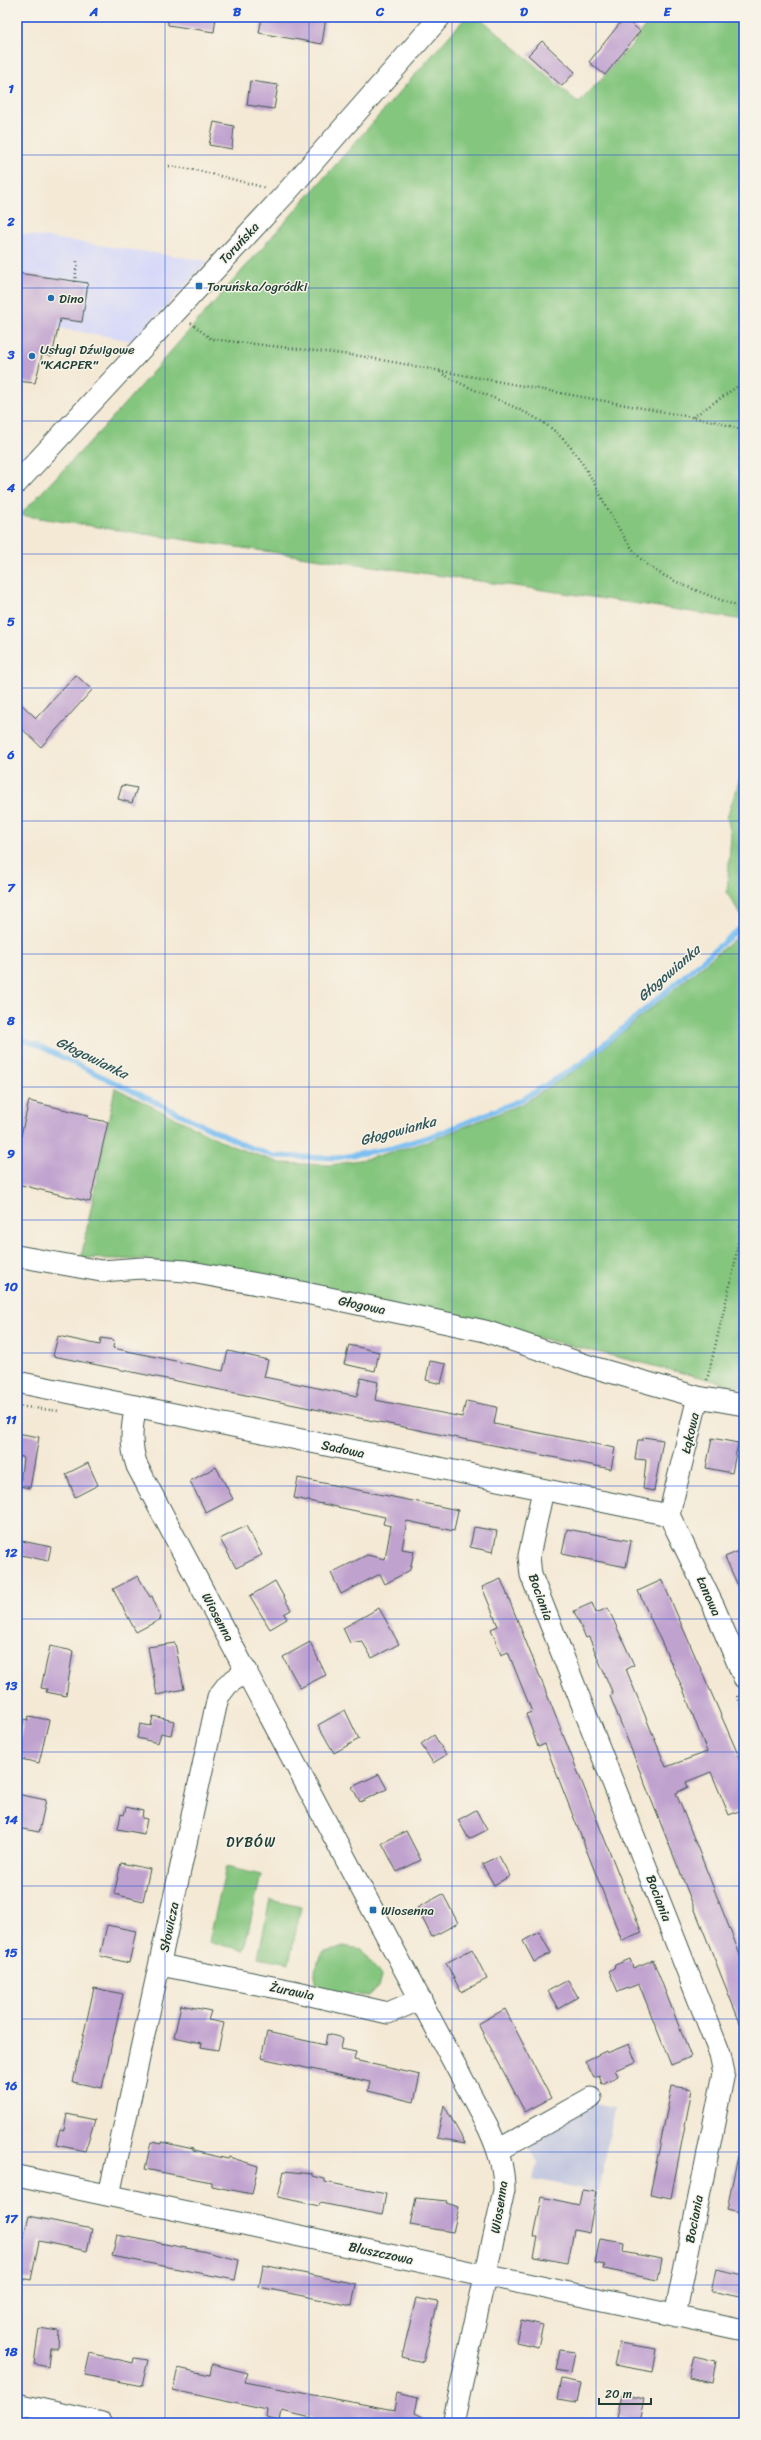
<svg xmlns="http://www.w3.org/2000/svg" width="761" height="2440" viewBox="0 0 761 2440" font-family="Sriracha,sans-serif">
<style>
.built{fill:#d5d8f9}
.industrial{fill:#bdc3de}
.green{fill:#85c67f;stroke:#52825a}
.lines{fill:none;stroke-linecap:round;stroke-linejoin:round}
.stream{stroke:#7bbff2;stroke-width:5}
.building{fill:#c0a2cf}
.minor-casing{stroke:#3f574c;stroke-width:23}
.path{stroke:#3f574c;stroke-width:2.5;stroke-dasharray:1 3;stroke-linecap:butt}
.minor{stroke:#fff;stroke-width:21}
.grid{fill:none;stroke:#1d4ed8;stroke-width:1;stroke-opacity:0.55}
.poi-dot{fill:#1f6fb2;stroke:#f7f3e8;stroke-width:1.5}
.labels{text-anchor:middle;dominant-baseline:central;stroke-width:3;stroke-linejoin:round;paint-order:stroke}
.street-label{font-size:13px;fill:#1f3d34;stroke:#f7f3e8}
.poi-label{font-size:13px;fill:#1f3d34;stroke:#f7f3e8;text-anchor:start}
.water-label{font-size:14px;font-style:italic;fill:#31575a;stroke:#f7f3e8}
.neighbourhood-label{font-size:14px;letter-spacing:1px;fill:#1f3d34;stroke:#f7f3e8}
.neatline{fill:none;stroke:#1d4ed8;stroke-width:1.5}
.grid-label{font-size:13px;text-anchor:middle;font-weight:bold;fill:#1d4ed8}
</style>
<rect width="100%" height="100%" fill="#f7f3e8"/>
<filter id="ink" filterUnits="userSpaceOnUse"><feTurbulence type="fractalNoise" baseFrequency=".025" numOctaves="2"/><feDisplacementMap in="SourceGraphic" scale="8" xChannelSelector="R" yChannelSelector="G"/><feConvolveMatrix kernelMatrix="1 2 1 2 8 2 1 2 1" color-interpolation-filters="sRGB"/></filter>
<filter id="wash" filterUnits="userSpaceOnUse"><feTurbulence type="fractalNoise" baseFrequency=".012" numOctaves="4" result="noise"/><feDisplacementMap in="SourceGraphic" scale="16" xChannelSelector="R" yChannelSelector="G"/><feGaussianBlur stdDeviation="0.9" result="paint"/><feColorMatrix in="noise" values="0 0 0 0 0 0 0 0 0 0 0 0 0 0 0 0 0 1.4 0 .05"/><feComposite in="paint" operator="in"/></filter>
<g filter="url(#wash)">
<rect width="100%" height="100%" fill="#f4e9d5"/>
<path class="built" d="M17,233L208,261L134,341L17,321Z"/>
<path class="industrial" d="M593,2104L615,2108L599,2192L533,2179L537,2163L525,2141Z"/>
<path class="green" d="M466,17H479L579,103L633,44L651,17H744V443H741L744,444V620C503,582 261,553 20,515L104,427Z
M744,767V913L741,915L727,893L731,834L727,817Z
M744,931V1388L474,1322L151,1260L81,1258L115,1088L232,1146L280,1163L331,1165L370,1158L427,1142L524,1103L582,1066Z
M226,1867L261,1875L244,1950L209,1942Z
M270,1900L301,1907L289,1963L258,1957Z
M343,1946L361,1949L381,1976L378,1987L369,1996L344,1993L317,1988L314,1970L323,1953Z"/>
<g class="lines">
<path class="stream" d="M17,1038L37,1045L244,1145L274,1156L336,1158L392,1148L438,1134L523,1099L582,1063L744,925"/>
</g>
<g id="blocks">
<path class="building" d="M168,17H216L214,32L168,25Z
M262,17H326L322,44L259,33Z
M624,18L640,31L605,75L589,62Z
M542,41L575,72L562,86L528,55Z
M250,81L278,85L274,109L247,105Z
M214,122L234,126L232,149L209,145Z
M17,273L88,283L82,322L60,319L52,356L42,355L35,383L17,381Z
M76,675L92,690L41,747L17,724V700L36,718Z
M122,785L137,788L132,803L118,799Z
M29,1101L88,1115V1118L108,1122L90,1202L17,1184V1153Z
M58,1336L100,1345L101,1338L114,1340L113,1348L223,1371L228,1351L268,1360L264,1377L357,1396L361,1378L378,1382L375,1400L462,1417L466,1401L497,1407L494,1424L615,1448L611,1469L53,1356Z
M349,1345L379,1352L375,1371L344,1364Z
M430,1361L446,1364L441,1384L426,1380Z
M17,1433L39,1437L30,1488L20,1486L23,1457L17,1456Z
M643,1437L663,1440L654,1491L643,1489L646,1460L635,1459L638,1440H643Z
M712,1438L738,1443L732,1473L706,1468Z
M88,1463L98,1485L75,1497L66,1474Z
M216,1467L233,1499L206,1513L190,1481Z
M298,1478L458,1510L454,1531L407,1521L402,1549L414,1551L410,1570L385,1584L380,1574L341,1594L331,1573L367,1555L385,1559L391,1526L383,1524L385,1517L294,1498Z
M246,1526L262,1555L236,1568L220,1539Z
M474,1527L497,1531L493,1552L470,1547Z
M567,1529L631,1541L626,1567L562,1554Z
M17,1540L51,1547L48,1561L17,1554Z
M744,1549V1599L725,1557Z
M138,1576L150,1597L152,1596L161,1619L136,1632L113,1589Z
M501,1579L642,1933L622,1941L545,1744L538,1747L526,1714L532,1712L508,1652L501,1655L491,1629L498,1626L482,1587Z
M662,1580L744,1768V1809L729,1815L711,1772L686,1782L688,1787L676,1793L744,1965V2033L610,1696L613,1694L589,1637L586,1638L574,1611L592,1603L596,1613L608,1608L634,1665L626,1669L666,1767L707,1752L683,1689L638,1591Z
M275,1581L291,1610L284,1614L287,1619L270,1629L250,1596Z
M379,1608L399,1644L372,1658L362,1641L350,1643L343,1628Z
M310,1642L326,1675L300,1688L283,1657Z
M175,1643L184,1689L157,1695L148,1647Z
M50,1646L73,1651L66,1696L46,1692L47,1689L41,1688Z
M345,1710L359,1739L334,1753L318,1725Z
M29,1716L49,1720L39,1763L21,1759L22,1754L17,1753L24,1719L28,1720Z
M153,1716L174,1721L171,1735L161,1733L158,1743L137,1738L140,1724L151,1726Z
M434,1735L446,1755L433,1763L421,1744Z
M379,1774L387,1789L360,1802L352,1787Z
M17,1794L46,1800L39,1832L17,1828Z
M126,1807L143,1811L142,1818L147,1819L144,1834L118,1829L121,1814L124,1815Z
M476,1810L487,1830L469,1839L458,1820Z
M406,1831L421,1860L397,1872L382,1843Z
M499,1856L510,1876L494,1885L482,1864Z
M121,1863L150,1869L143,1901L114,1894Z
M443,1894L458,1923L432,1937L417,1908Z
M107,1925L136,1931L129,1963L100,1956Z
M539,1932L551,1953L534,1962L523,1941Z
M472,1949L487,1979L461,1992L446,1963Z
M630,1959L633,1968L653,1960L691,2057L671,2065L639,1984L618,1992L609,1971L614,1968L615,1965Z
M568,1980L578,1997L558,2009L548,1991Z
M94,1988L123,1994L102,2088L73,2082Z
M181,2005L211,2011L208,2020L224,2023L218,2050L201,2047L202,2043L174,2037Z
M505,2009L551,2098L525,2112L478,2024Z
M267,2032L325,2045L327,2034L343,2038L341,2049L356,2052L354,2060L420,2075L414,2102L368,2091L370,2082L261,2058Z
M629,2044L636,2062L615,2070L618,2076L602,2084L599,2076L594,2078L585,2061L606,2051L607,2053Z
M672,2086L692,2089L671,2198L650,2194Z
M444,2105L456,2127L465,2143L437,2138Z
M67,2114L95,2120L85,2151L56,2145L60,2129L64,2130Z
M151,2142L161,2144V2142L193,2149V2151L228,2159L229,2157L258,2166L252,2194L211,2186V2182L145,2169Z
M738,2156L744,2157V2213L727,2209Z
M284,2171L313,2174V2176L325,2179V2182L386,2194L382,2215L320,2203L319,2206L278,2197Z
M582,2190L596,2192L589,2233L574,2230L568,2263L534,2257L538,2237H534L542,2197L579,2205Z
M416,2198L447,2201L446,2203L459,2207L453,2232L410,2225Z
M29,2216L92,2229L87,2251L39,2241L31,2280L17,2277V2265Z
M117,2235L202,2251L239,2260L235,2280L112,2256Z
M600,2239L624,2243L623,2252L662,2259L658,2280L604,2269L605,2265L595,2263Z
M263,2265L356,2284L352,2306L259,2287Z
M716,2270L744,2276V2298L711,2291Z
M416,2298L438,2302L423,2362L402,2357Z
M521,2320L543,2325L538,2347L516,2342Z
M39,2328L59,2331L58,2348H50L48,2367L34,2364Z
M619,2343L657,2349L653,2372L614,2365Z
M560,2350L575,2352L571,2373L556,2370Z
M90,2353L133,2363L134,2358L148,2360L142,2386L85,2375Z
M694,2356L716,2361L712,2383L689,2378Z
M212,2364L248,2373L245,2382L394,2410L397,2393L418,2398L415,2413L423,2417L422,2423H332L282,2411L280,2421L266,2418L267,2410L173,2390L178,2368L210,2375Z
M561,2379L581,2383L577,2402L557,2399Z
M622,2394L644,2399L639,2422L617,2417Z"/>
</g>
</g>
<g filter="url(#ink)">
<use href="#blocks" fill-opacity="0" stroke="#3f574c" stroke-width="1"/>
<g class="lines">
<g class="minor-casing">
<path id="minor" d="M17,483L286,193L440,17
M17,1256L101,1271L142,1268L186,1271L301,1292L485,1331L589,1366L698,1397
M17,1382L669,1515
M136,1406C131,1428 130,1445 137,1466L488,2127C498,2149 504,2166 504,2190L453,2423
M543,1490L529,1556L531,1575L720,2054L724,2073L675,2316
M669,1515L714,1607L744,1678
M669,1515L698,1397L744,1405
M160,1965L293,1991L388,2013L421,1999
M498,2150L591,2098
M17,2176L744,2330
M109,2195L218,1697L228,1684L247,1671
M17,2404L102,2423"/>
</g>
<path class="path" d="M169,166L201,171L266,188
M75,282L77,261
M191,323L211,339L360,356L718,422L744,431
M440,372C474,394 529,407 558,434C595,468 607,522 641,559C662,581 716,597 744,609
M693,417L744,382
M707,1380L734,1268L744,1205
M17,1406L59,1411
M737,1696L744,1712"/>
<use href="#minor" class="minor"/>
</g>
</g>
<path class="grid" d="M165,17V2423M309,17V2423M452,17V2423M596,17V2423M17,155H744M17,288H744M17,421H744M17,554H744M17,688H744M17,821H744M17,954H744M17,1087H744M17,1220H744M17,1353H744M17,1486H744M17,1619H744M17,1752H744M17,1886H744M17,2019H744M17,2152H744M17,2285H744"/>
<g class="poi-dot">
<rect x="195" y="282" width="8" height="8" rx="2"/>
<circle cx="51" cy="298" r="4"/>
<circle cx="32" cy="356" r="4"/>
<rect x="369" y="1906" width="8" height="8" rx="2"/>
</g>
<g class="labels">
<g class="street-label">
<text transform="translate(239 243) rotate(-47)">Toruńska</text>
<text transform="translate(362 1305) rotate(12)">Głogowa</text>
<text transform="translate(690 1433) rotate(-77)">Łąkowa</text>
<text transform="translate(343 1449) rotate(12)">Sadowa</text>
<text transform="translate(709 1596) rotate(66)">Łanowa</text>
<text transform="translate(541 1597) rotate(70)">Bociania</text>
<text transform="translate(218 1617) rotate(62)">Wiosenna</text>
<text transform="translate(659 1898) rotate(69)">Bociania</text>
<text transform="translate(169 1927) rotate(-78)">Słowicza</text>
<text transform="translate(292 1991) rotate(12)">Żurawia</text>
<text transform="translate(499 2207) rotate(-81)">Wiosenna</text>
<text transform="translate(694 2219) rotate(-79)">Bociania</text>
<text transform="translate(381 2253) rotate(12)">Bluszczowa</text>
</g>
<g class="poi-label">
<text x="207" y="286">Toruńska/ogródki</text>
<text x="59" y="298">Dino</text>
<text x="40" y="349">Usługi Dźwigowe<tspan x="40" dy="15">"KACPER"</tspan></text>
<text x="381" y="1910">Wiosenna</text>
</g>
<g class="water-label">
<text transform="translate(669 973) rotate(-41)">Głogowianka</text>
<text transform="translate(92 1058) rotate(26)">Głogowianka</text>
<text transform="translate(398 1131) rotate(-15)">Głogowianka</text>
</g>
<g class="neighbourhood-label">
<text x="251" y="1842">DYBÓW</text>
</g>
</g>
<rect width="761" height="2440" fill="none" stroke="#f7f3e8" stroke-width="44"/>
<path d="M599 2398v6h52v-6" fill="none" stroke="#1f3d34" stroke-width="2"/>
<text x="605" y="2398" font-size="12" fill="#1f3d34" stroke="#f7f3e8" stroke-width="3" paint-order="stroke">20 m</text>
<rect x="22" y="22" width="717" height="2396" class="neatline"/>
<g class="grid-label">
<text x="94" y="16">A</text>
<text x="237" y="16">B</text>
<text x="380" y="16">C</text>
<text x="524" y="16">D</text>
<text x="667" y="16">E</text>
<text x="11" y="93">1</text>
<text x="11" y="226">2</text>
<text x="11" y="359">3</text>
<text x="11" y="492">4</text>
<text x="11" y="626">5</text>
<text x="11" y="759">6</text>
<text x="11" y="892">7</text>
<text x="11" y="1025">8</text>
<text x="11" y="1158">9</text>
<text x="11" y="1291">10</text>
<text x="11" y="1424">11</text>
<text x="11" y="1557">12</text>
<text x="11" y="1690">13</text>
<text x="11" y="1824">14</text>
<text x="11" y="1957">15</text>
<text x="11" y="2090">16</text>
<text x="11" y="2223">17</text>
<text x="11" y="2356">18</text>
</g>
</svg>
